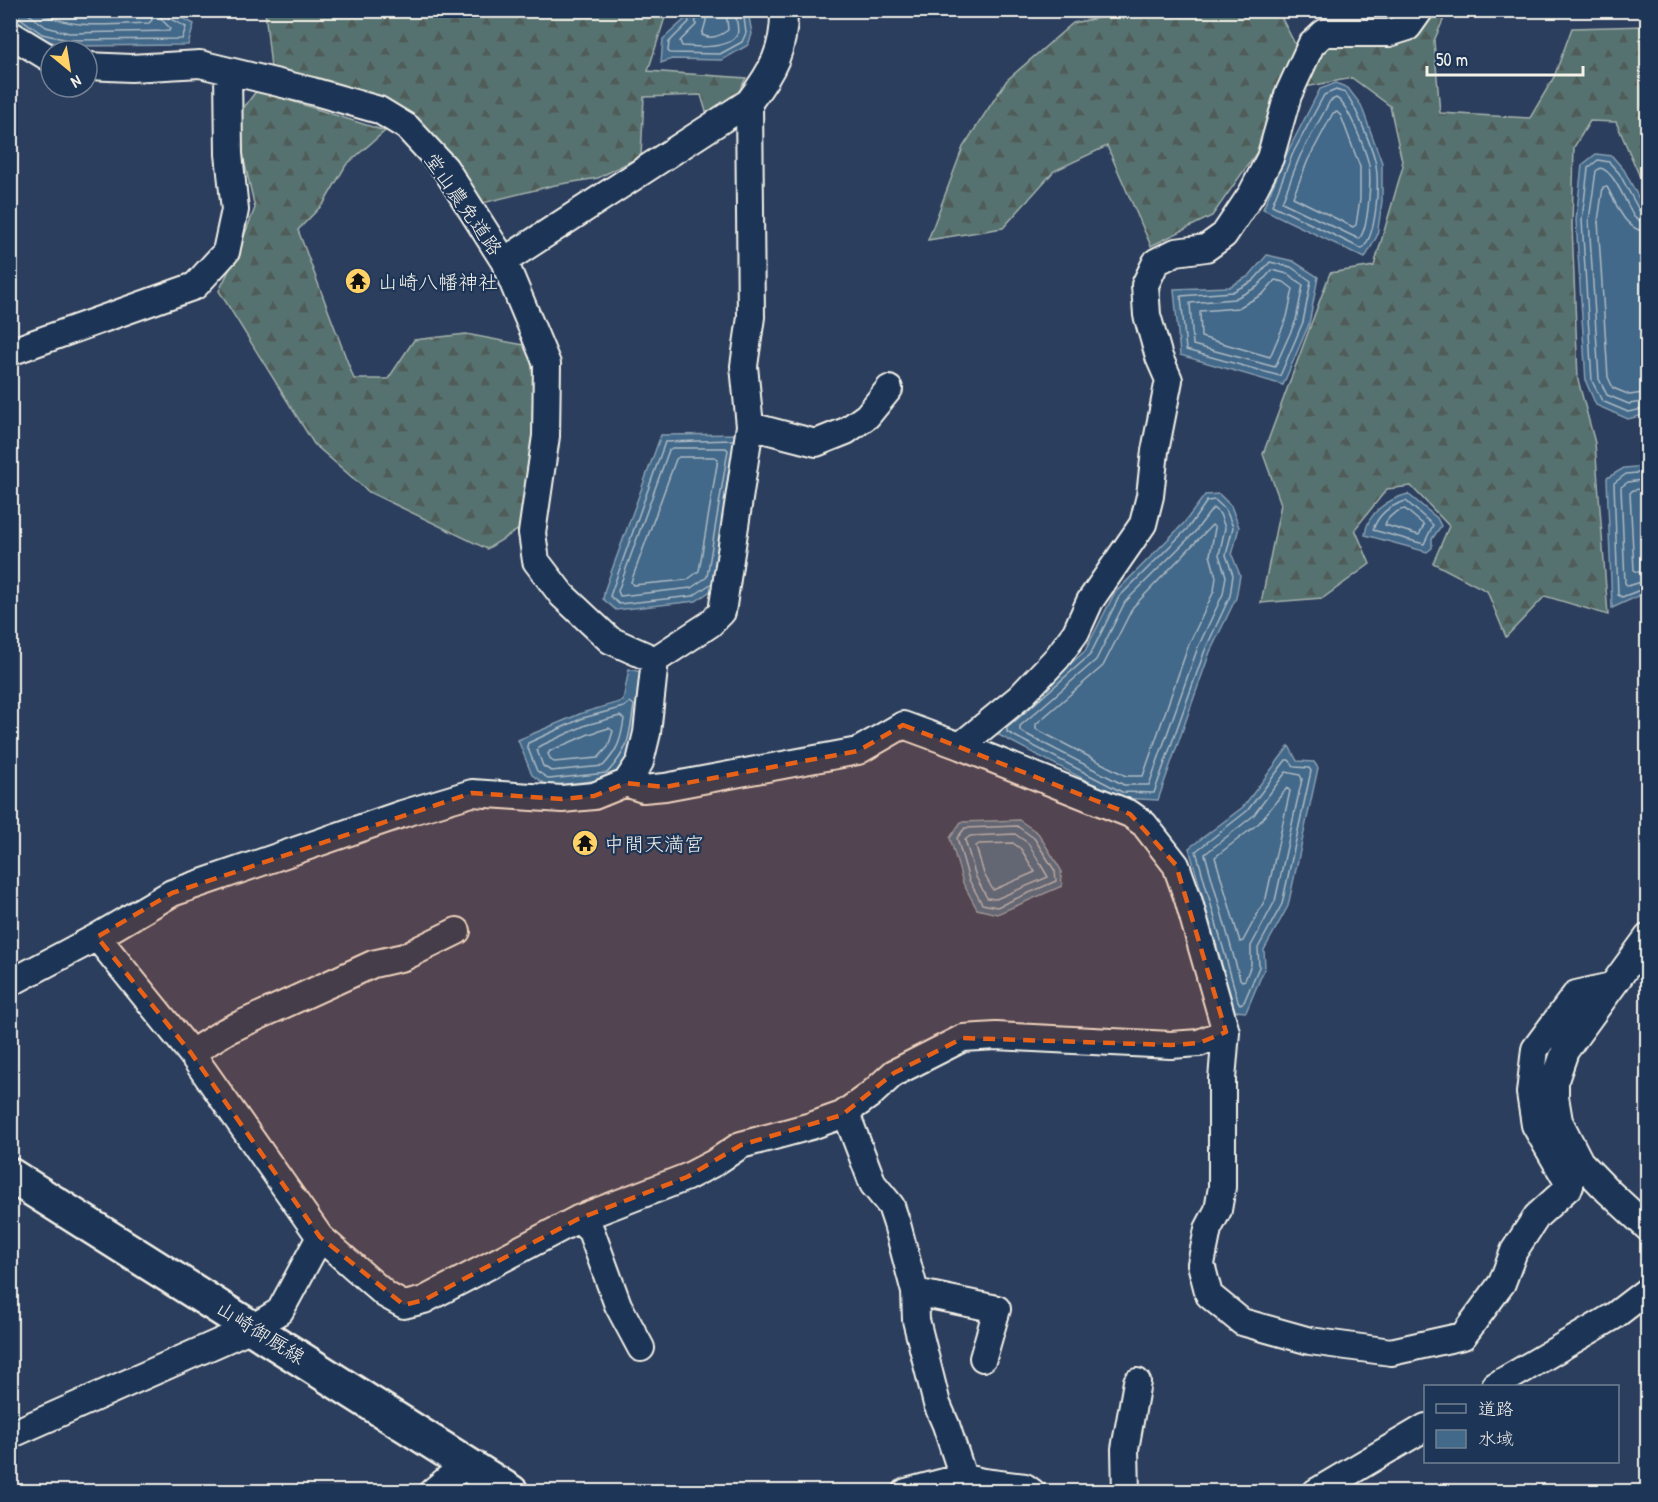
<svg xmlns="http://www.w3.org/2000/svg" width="1658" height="1502" viewBox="0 0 1658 1502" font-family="'Patrick Hand','Klee One',sans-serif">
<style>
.forest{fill:url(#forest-firs);stroke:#a5b2ac;stroke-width:1.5}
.water{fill:#42688a;stroke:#899fb0;stroke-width:1.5}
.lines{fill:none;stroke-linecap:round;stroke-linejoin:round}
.shore{stroke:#adbac2;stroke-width:1.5}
.minor-casing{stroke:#f4f1e8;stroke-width:30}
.secondary-casing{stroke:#f4f1e8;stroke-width:38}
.minor{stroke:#1d3557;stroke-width:26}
.secondary{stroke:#1d3557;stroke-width:33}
.marked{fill:#e96117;fill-opacity:0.2;stroke:#e96117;stroke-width:4.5;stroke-dasharray:12 8;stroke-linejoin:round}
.labels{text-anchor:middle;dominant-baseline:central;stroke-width:4.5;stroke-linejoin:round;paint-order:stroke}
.street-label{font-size:20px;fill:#f4f1e8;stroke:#1d3557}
.poi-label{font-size:20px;fill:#f4f1e8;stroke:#1d3557;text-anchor:start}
</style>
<defs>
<pattern id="forest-firs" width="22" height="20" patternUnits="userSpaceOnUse" patternTransform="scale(1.5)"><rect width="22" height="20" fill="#567270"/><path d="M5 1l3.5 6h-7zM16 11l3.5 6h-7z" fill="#4f5b59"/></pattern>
</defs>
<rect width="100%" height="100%" fill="#2c3e5e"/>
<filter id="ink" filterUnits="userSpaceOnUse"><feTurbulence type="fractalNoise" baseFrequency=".0167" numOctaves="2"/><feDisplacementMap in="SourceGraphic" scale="12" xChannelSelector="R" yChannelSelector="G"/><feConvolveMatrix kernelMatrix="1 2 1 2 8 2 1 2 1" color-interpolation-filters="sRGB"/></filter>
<g filter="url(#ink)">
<path class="forest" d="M265,11H667L648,71L746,78L735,99L707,115L701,95L644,97L641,156L598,178L555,185L479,204L431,136L272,77Z
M1110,11H1278L1297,48L1257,152L1212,216L1151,246L1107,146L1054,171L1003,228L928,240L963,147L1007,80L1073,23L1107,16Z
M1423,11H1447L1434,41L1440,113L1530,118L1554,77L1572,28L1647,26V193L1616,122L1590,121L1574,147L1572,225L1578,380L1595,443L1608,615L1545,596L1506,637L1487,591L1433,563L1449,526L1411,486L1387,489L1355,529L1370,564L1323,598L1261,603L1281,504L1263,454L1330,273L1374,266L1403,166L1390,106L1352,78L1305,87L1323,46Z
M257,90L385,131L346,165L324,203L298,230L354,379H388L414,340L466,334L529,346L537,407L524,526L487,549L369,492L314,444L219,291L237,254L255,208L244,160L239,114Z"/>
<path class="water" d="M10,11H168L194,24L188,45L67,46L40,39L11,18Z
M681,11H748L752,34L748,45L722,60L672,59L661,63L663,39L684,20Z
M1336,83L1348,88L1361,105L1382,163V201L1377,236L1365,258L1263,209L1288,151L1320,89Z
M1596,154L1612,156L1624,170L1647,214V414L1628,419L1596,405L1586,382L1576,220L1582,165Z
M1267,255L1293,261L1318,277L1309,324L1283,385L1180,355L1174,289L1229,287L1249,276Z
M745,434L719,585L696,601L616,610L603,599L605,589L661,435Z
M1647,466V592L1612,608L1607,478L1624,468Z
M1219,494L1231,506L1239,527L1232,555L1240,575L1236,598L1210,652L1158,800L1120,798L993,732L1085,651L1114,594L1184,523L1205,495Z
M1408,494L1437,518L1441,526L1432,539V548L1427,552L1365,535C1367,512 1389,499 1408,494Z
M629,669L645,673L634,740L628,759L610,779L548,786L532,775L518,740L582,713L623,701Z
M1289,746L1297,761L1314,762L1318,768L1288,906L1264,950L1265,967L1246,1012L1235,1011L1189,848L1243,807Z
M1019,820L1038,833L1061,870L1062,886L997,914L977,909L963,883L950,838L961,822Z"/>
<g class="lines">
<path class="shore" d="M23,10L46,27L69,33L169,31L170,28L162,20L159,10
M38,10C67,31 115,24 149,23L152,20L150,10
M687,10L689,22L669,42L668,51L670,53L720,54L742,42L746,33L743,10
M695,10L696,25L680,41L682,46C695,47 730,49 737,35C740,29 735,17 735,10
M704,10L706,21L702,35C711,40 720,36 728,30L726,10
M10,14L16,15L42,34L68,40L182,39L186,27L169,18L167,10
M1336,90C1338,91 1343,92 1345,93C1354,101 1374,152 1376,165C1379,186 1377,234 1362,249L1272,205L1293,153L1324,95Z
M1336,98C1348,103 1366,152 1369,165C1371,181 1369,228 1359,239L1282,202L1300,156L1330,101Z
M1337,112L1341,116L1360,167V199L1356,225L1353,227L1293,197L1308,160L1333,113Z
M1648,215L1640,212L1619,173L1609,162L1598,160L1588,168L1582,220L1592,381L1602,401L1628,412L1648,408
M1648,223L1640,221L1634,217C1627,205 1614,170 1600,168L1596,171L1589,220L1599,379L1607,395L1629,404L1648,401
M1648,232C1624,231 1617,204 1607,187H1603L1598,221L1608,377L1613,388L1630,395L1648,392
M1270,262L1291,267L1311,281L1303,322L1280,376L1186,350L1181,296L1232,292L1253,281Z
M1272,270L1288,274L1303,285L1296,320L1275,367L1193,345L1190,303L1234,299L1257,287Z
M1275,280L1284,282L1293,289L1287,317L1270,357L1201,337L1200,311L1238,308L1263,294Z
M672,448H726L728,450L707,577L691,588L620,596L618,591L669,450Z
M679,457H715L718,459L699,571L687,580L633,585L631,582L676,459Z
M1648,472L1626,474L1614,483L1618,595L1622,597L1648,587
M1648,479L1628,482L1621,487L1625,583L1628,586L1648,580
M1648,488L1633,490L1630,493L1634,570L1636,572L1648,571
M1215,500L1226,510L1233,527L1226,555L1233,575L1230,596L1205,650L1154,793L1122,792L1007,732V728L1090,655L1119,597L1188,528L1207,501Z
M1406,501L1433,525L1424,544L1373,530C1378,514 1391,505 1406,501Z
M1213,508L1220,514L1225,528L1219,555L1226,576L1223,594L1198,647L1149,785H1124L1020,731V726L1096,660L1125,602L1194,533Z
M1405,509L1424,525L1419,535L1385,525C1387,517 1397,510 1405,509Z
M1212,525L1215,528L1210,555L1216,577L1214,591L1189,644L1143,776H1126L1036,729V724L1103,666L1133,607Z
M712,583L693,596L619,604L610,596L665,442L733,440
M630,702L634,705C629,737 630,748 607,773L549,779L537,771L527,746L528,743L583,718L624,707Z
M620,716L624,719C621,740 618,750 603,766L551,771L543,766L537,750L538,747L586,725Z
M609,728L613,731L608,747L598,758L554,762L551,760L548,754L550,751L589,734Z
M1286,760H1289L1295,767L1309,768L1311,771L1282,904L1258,948L1259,967L1244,1002L1240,1004L1238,1001L1196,851L1247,811Z
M1286,772L1300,775L1302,779L1275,901L1251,946V965L1245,980L1242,981L1240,979L1205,854L1253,816Z
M1287,788L1290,791L1266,898L1243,941L1240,942L1215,857L1259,823Z
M1017,826L1034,838L1055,871L1056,881L997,907L982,904L969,880L957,838L965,828Z
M1015,834L1028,843L1048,877L996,899L987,898L976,877L965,840L970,836Z
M1013,843L1021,849L1035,872L993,890L984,874L976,846L979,844Z"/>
<g class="minor-casing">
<path id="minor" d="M10,34L51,59
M87,66L131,68L200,64L312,91L379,110L407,127L445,168L504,261L749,102C772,72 785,49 784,10
M504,261L547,364L546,436L532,533L536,561L562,595L610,640L655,660
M10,352L195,286L226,252L235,210L229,154L228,71
M750,426L816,443L846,431L867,416L889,389
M960,746L1020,697L1057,658L1076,632L1090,601L1143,524L1150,496L1155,451L1169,380L1159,357L1147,315L1145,285L1156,262L1176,252L1206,248L1224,235L1252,193L1270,158L1288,95L1311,45L1324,33H1389L1408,27L1420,10
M626,783L643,789L665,787L858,751L903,725L960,746L1130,814L1144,824L1176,865L1188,899L1226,1032L1222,1079V1187L1218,1210L1208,1229L1201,1264L1209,1295L1242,1322L1310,1341L1391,1352L1463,1336L1502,1283L1514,1251L1537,1216L1570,1186L1535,1125L1530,1093L1535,1049L1576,994L1611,986
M97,937L191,1053L320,1237L386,1295L404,1305L424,1300L578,1219L687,1177L714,1163L741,1145L811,1126L842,1115L871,1094L894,1073L963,1038L996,1036L1171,1045L1199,1043L1226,1032
M1648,937L1565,1051L1555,1080V1097L1559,1121L1580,1162L1608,1191L1648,1228
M10,983L97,937L172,893L402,814L472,793L562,799L594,796L626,783L640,762L647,733L655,660L710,624L722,612L750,426L744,366L751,317L749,102
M191,1053L226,1031L373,964L404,957L457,931
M846,1113L873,1184L891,1206L897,1224L915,1292L916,1320L937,1404L946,1425L963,1477
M578,1219L591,1231L618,1305L641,1348
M915,1292L997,1309L983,1358
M1495,1386L1614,1316L1648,1290
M10,1435L254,1327L280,1311L320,1237
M432,1492L467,1463
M906,1492L963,1477L983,1482L1025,1487L1032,1492
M1126,1492L1125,1449L1137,1382
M1316,1492L1426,1427"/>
</g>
<g class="secondary-casing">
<path id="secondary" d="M10,1175L511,1492"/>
</g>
<use href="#minor" class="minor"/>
<use href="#secondary" class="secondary"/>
</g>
</g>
<path class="marked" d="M903,725L1130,814L1176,865L1226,1032L1199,1043L1171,1045L963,1038L894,1073L842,1115L741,1145L687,1177L578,1219L424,1300L404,1305L320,1237L191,1053L97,937L172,893L472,793L562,799L594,796L626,783L665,787L858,751Z"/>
<defs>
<g id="temple-disc" transform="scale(1.35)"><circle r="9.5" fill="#ffd166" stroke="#1d3557"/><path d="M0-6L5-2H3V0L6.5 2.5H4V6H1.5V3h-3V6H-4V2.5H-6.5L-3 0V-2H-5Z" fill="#111"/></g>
</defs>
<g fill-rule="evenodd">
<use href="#temple-disc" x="358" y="281"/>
<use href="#temple-disc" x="585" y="843"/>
</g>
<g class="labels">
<g class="street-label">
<text transform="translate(464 204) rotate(55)">堂山農免道路</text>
<text transform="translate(261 1332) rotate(32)">山崎御厩線</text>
</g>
<g class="poi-label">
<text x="378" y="281">山崎八幡神社</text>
<text x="604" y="843">中間天満宮</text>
</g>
</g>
<rect width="1658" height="1502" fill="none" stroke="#1d3557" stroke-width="36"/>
<rect x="18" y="18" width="1622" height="1466" fill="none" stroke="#f4f1e8" stroke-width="2" filter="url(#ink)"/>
<rect x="1424" y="1385" width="195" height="78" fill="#1d3557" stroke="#738091" stroke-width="1.5"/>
<rect x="1436" y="1404" width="30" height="9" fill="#1d3557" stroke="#738091" stroke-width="1.5"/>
<text x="1478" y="1415" font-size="18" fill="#f4f1e8">道路</text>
<rect x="1436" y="1430" width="30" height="18" fill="#42688a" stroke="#738091" stroke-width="1.5"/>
<text x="1478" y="1445" font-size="18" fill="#f4f1e8">水域</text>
<g transform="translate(69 69) rotate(150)"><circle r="28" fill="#1d3557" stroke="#738091" stroke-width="1.5"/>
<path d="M0-4.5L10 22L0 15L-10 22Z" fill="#ffd166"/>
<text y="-9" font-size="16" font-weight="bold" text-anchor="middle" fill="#f4f1e8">N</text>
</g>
<path d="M1427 66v9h156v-9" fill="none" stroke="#f4f1e8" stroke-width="3"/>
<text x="1436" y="66" font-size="18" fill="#f4f1e8" stroke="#1d3557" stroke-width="4.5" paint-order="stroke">50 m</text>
</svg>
